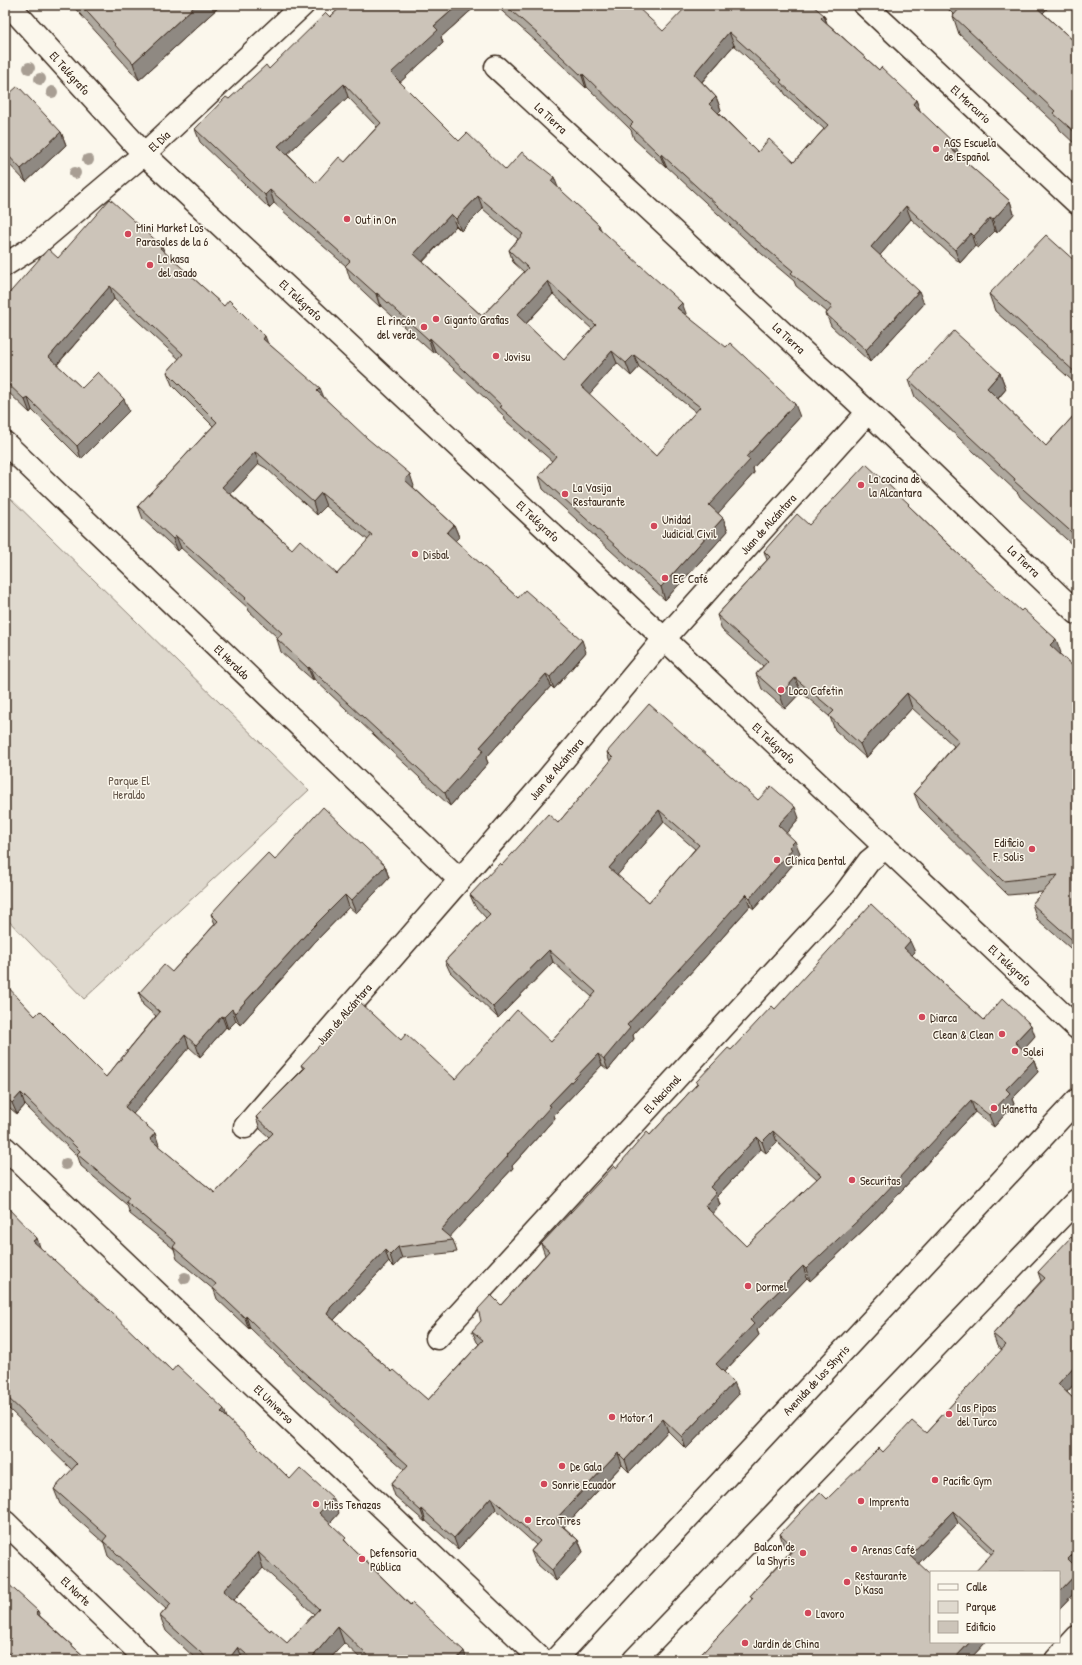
<svg xmlns="http://www.w3.org/2000/svg" width="1082" height="1665" viewBox="0 0 1082 1665" font-family="'Patrick Hand',sans-serif">
<style>
.green{fill:#dfd9ce;stroke:#8d8276}
.lines{fill:none;stroke-linecap:round;stroke-linejoin:round}
.minor-casing{stroke:#3b2a1e;stroke-width:25}
.major-casing{stroke:#3b2a1e;stroke-width:25}
.minor{stroke:#fbf7ec;stroke-width:22}
.major{stroke:#fbf7ec;stroke-width:22}
.tree{fill:#a89e93}
.wall{fill:#afa99f;stroke:#3b2a1e;fill-rule:evenodd}
.shaded-wall{fill:#8f8982;stroke:#3b2a1e}
.building{fill:#ccc4b9;stroke:#3b2a1e;fill-rule:evenodd}
.poi-dot{fill:#d1495b;stroke:#fbf7ec;stroke-width:1.5}
.labels{text-anchor:middle;dominant-baseline:central;stroke-width:3;stroke-linejoin:round;paint-order:stroke}
.street-label{font-size:12px;fill:#3b2a1e;stroke:#fbf7ec}
.poi-label{font-size:12px;fill:#3b2a1e;stroke:#fbf7ec;text-anchor:start}
.park-label{font-size:12px;fill:#64564a;stroke:#fbf7ec}
</style>
<rect width="100%" height="100%" fill="#fbf7ec"/>
<filter id="ink" filterUnits="userSpaceOnUse"><feTurbulence type="fractalNoise" baseFrequency=".025" numOctaves="2"/><feDisplacementMap in="SourceGraphic" scale="8" xChannelSelector="R" yChannelSelector="G"/><feConvolveMatrix kernelMatrix="1 2 1 2 8 2 1 2 1" color-interpolation-filters="sRGB"/></filter>
<g filter="url(#ink)">
<path class="green" d="M5,493L309,790L84,999L5,917Z"/>
<g class="lines">
<g class="minor-casing">
<path id="minor" d="M9,5L144,154L688,661L1077,1028
M865,5L1077,203
M496,67L868,412L1077,613
M5,265L35,246L144,154L303,5
M5,443L460,880
M245,1127L539,789L664,639L868,412
M5,1148L542,1660
M437,1338L841,899L869,861L885,848
M5,1522L147,1660
M1056,1660L1077,1637"/>
</g>
<g class="major-casing">
<path id="major" d="M555,1660L1077,1100
M634,1660L1077,1200"/>
</g>
<use href="#minor" class="minor"/>
<use href="#major" class="major"/>
</g>
<g class="tree">
<circle cx="29" cy="68" r="6"/>
<circle cx="40" cy="79" r="6"/>
<circle cx="52" cy="92" r="6"/>
<circle cx="88" cy="160" r="6"/>
<circle cx="75" cy="173" r="6"/>
<circle cx="66" cy="1164" r="6"/>
<circle cx="185" cy="1278" r="6"/>
</g>
<path class="wall" d="M72,5H221L139,80Z
M343,5H477L441,37L443,43L400,82L459,141L506,170L558,188L599,225L601,230L687,316L800,417L753,468L754,473L718,513L723,518L728,531L665,600L543,489L539,476L552,461L505,420L504,416L435,351L433,353L381,306L380,307L350,279L346,266L274,203L269,208L200,142L195,129L229,99L269,69L330,17ZM348,97L377,127L345,162L316,183L287,154ZM483,209L518,239L509,250L513,262L524,272L482,316L423,262L456,226L461,231ZM553,294L592,329L564,360L526,324ZM617,363L631,376L639,367L696,412L656,456L589,394Z
M495,5H585L586,6L663,31L824,15L827,23L879,70L916,100L920,111L960,157L1010,201L1014,214L997,233L995,231L978,248L975,246L960,263L911,219L880,255L924,304L870,362L831,326L826,314L827,312L796,286L794,281L756,249L666,166L665,167L634,139L631,130L587,87L586,88L544,48ZM734,45L783,90L785,94L824,129L794,162L758,152L718,112L721,110L716,97L702,82Z
M944,5H1050L1043,13L1077,44V146L1060,130L1058,126L959,34L953,16L954,15Z
M5,91L8,95L61,132L66,145L26,182L5,160Z
M162,246L164,252L224,306L267,342L414,486L413,487L454,525L459,537L455,541L518,598L586,652L554,689L551,686L486,758L488,763L450,806L314,679L313,680L281,652L277,639L278,638L249,611L248,608L181,548L178,551L143,519L138,506L213,426L172,385L167,372L179,359L114,299L57,365L82,388L129,411L81,459L32,410L30,413L5,389V298L58,258ZM259,464L266,468L317,515L326,506L368,540L337,574L292,549L231,494Z
M1077,263V385L995,311L989,294Z
M1000,373L1006,389L998,399L1046,446L1077,412V549L1020,497L1018,493L915,397L909,380Z
M910,507L1061,653L1060,654L1077,670V954L1037,919L1032,904L1043,892L1008,895L920,808L914,793L954,746L912,708L866,758L835,730L830,717L801,692L785,709L762,689L756,674L763,666L722,630L717,615L767,560L764,551L809,525Z
M607,752L758,800L799,818L786,833L800,853L795,858L796,861L754,909L750,906L708,954L633,1035L634,1039L608,1070L602,1065L554,1115L555,1118L512,1166L513,1168L449,1237L453,1240L457,1252L402,1258L394,1267L389,1262L334,1320L335,1321L392,1372L428,1400L479,1344L477,1342L472,1331L501,1305L545,1255L541,1244L616,1168L650,1135L697,1084L696,1082L731,1050L775,1009L915,952L912,955L984,1020L1035,1036L1023,1049L1034,1060L1038,1072L1012,1099L1014,1104L994,1127L975,1112L872,1222L810,1281L807,1278L757,1330L759,1335L724,1372L739,1394L686,1449L668,1431L629,1472L622,1465L564,1527L578,1540L583,1552L556,1581L536,1563L531,1551L536,1545L496,1509L458,1549L426,1521L425,1522L395,1496L391,1484L404,1469L304,1380L250,1328L249,1329L217,1299L214,1290L177,1259L174,1249L130,1214L127,1205L81,1166L78,1157L25,1105L17,1114L5,1104V987L35,1016L106,1077L156,1016L143,1005L139,993L172,972L215,924L211,914L275,860L385,866L389,878L356,913L349,907L314,943L240,1025L236,1021L228,1029L226,1027L200,1057L189,1047L133,1114L159,1145L158,1146L215,1193L269,1137L260,1129L256,1117L303,1069L301,1065L401,1040L455,1079L551,1042L592,997L553,962L498,1018L450,972L445,961L486,918L475,906L470,895L502,865L558,823L610,762ZM664,822L695,849L649,902L617,875ZM777,1142L817,1179L746,1246L712,1213L720,1205L717,1196L761,1149L766,1153Z
M5,1205L40,1248L172,1371L228,1419L290,1479L339,1513L330,1523L348,1544L467,1660H362L344,1643L329,1660H197L166,1631L160,1616L166,1609L108,1556L104,1543L60,1504L54,1489L72,1470L9,1409L5,1413ZM263,1568L314,1614L287,1643L270,1631L234,1600Z
M1077,1242V1381L1067,1392L1077,1402V1567H1076L1077,1568V1590L1059,1609V1572L991,1554L958,1523L919,1563L931,1642H986L969,1660H696L752,1599L750,1596L790,1552L784,1547L780,1534L827,1499L883,1452L926,1433L1002,1350L997,1346L993,1334L1041,1281L1038,1272Z
M5,1581L41,1617L88,1660H5Z"/>
<path class="shaded-wall" d="M196,5H221L139,80L133,63Z
M458,5H477L441,37L443,43L396,86L391,73L434,26Z
M1032,5H1050L1037,20Z
M824,15L828,28L821,18Z
M729,32L734,45L698,86L694,74Z
M583,74L587,87L586,88L582,76Z
M344,84L348,97L282,159L278,146Z
M716,97L721,110L714,117L709,104Z
M916,100L921,113L913,104Z
M61,132L66,145L26,182L21,169Z
M955,144L960,157L951,149Z
M661,154L666,166L665,167L660,155Z
M554,177L559,190L551,181Z
M270,190L274,203L269,208L265,195Z
M478,196L483,209L461,231L456,219Z
M1010,201L1014,214L997,233L993,220Z
M906,206L911,219L876,260L871,247Z
M451,214L456,226L418,266L414,254Z
M990,218L995,231L978,248L974,236Z
M971,233L975,246L960,263L955,250Z
M162,246L167,258L160,248Z
M548,281L553,294L522,328L517,315Z
M110,286L114,299L53,369L49,357Z
M919,291L924,304L870,362L866,350Z
M377,293L381,306L380,307L376,294Z
M682,303L687,316L677,308Z
M265,336L270,349L263,339Z
M430,338L435,351L433,353L429,340Z
M612,351L617,363L585,399L581,386Z
M634,355L639,367L631,376L626,363Z
M1000,373L1006,389L993,404L987,388Z
M320,388L325,400L317,391Z
M28,398L32,410L30,413L25,400Z
M124,399L129,411L81,459L77,446Z
M795,404L800,417L753,468L754,473L714,518L709,505L746,457Z
M255,452L259,464L226,499L222,487Z
M410,474L414,486L410,492L405,480Z
M321,493L326,506L317,515L313,502Z
M723,518L728,531L665,600L661,587Z
M454,525L459,537L451,545L447,533Z
M176,536L181,548L178,551L173,539Z
M1056,639L1061,653L1055,659L1050,645Z
M582,640L586,652L554,689L550,677Z
M309,667L314,679L313,680L308,668Z
M546,674L551,686L486,758L488,763L450,806L445,793L480,747Z
M795,678L801,692L785,709L780,695Z
M907,693L912,708L866,758L860,744Z
M795,807L799,818L783,837L778,825Z
M659,810L664,822L613,880L609,868Z
M795,841L800,853L795,858L796,861L754,909L750,898L789,847Z
M385,866L389,878L356,913L351,901Z
M746,894L750,906L708,954L633,1035L634,1039L608,1070L604,1059L627,1025Z
M345,895L349,907L314,943L240,1025L235,1013L309,931Z
M910,941L915,952L908,959L904,948Z
M549,950L553,962L498,1018L493,1007Z
M232,1009L236,1021L228,1029L224,1017Z
M222,1016L226,1027L200,1057L196,1045Z
M1031,1025L1035,1036L1019,1054L1015,1042Z
M185,1035L189,1047L129,1119L125,1107Z
M598,1054L602,1065L554,1115L555,1118L512,1166L513,1168L446,1241L441,1230L507,1155L549,1105Z
M1034,1060L1038,1072L1012,1099L1014,1104L994,1127L989,1115L1006,1089Z
M21,1093L25,1105L17,1114L12,1103Z
M971,1101L975,1112L872,1222L810,1281L806,1269Z
M773,1131L777,1142L766,1153L762,1142Z
M155,1133L159,1145L154,1151L150,1139Z
M757,1137L761,1149L717,1196L720,1205L709,1217L705,1206L710,1187Z
M37,1238L42,1253L33,1241Z
M398,1247L402,1258L394,1267L390,1255Z
M385,1250L389,1262L334,1320L335,1321L327,1314L330,1308Z
M803,1266L807,1278L757,1330L759,1335L720,1376L716,1364L750,1320Z
M246,1316L250,1328L249,1329L245,1318Z
M1077,1363V1381L1063,1396L1058,1384Z
M734,1382L739,1394L686,1449L682,1437Z
M5,1398L9,1409L5,1413Z
M224,1409L229,1424L221,1412Z
M663,1419L668,1431L629,1472L625,1460Z
M618,1453L622,1465L560,1531L555,1520Z
M491,1497L496,1509L458,1549L454,1538Z
M333,1498L339,1513L325,1529L319,1513Z
M422,1509L426,1521L425,1522L421,1511Z
M953,1511L958,1523L914,1568L910,1555Z
M578,1540L583,1552L556,1581L552,1570Z
M1077,1550V1567L1072,1571L1068,1559Z
M258,1552L263,1568L228,1606L223,1591Z
M1077,1573V1590L1059,1609V1592Z
M38,1611L43,1624L36,1613Z
M338,1627L344,1643L329,1660H310Z
M970,1642H986L969,1660H953Z
M238,1647L243,1660H228Z
M464,1651L467,1660H456Z"/>
<path class="building" d="M81,5H196L133,63Z
M343,5H458L434,26L438,30L391,73L459,141L467,133L506,170L522,152L554,177L551,181L599,225L598,227L682,303L677,308L726,347L730,343L795,404L746,457L750,460L709,505L723,518L661,587L539,476L556,456L500,407L502,406L430,338L429,340L377,293L376,294L345,266L350,261L270,190L265,195L195,129L226,97L229,99L266,65L269,69L326,13L330,17ZM344,84L381,123L345,162L339,157L316,183L278,146ZM478,196L523,234L509,250L528,268L482,316L414,254L451,214L456,219ZM548,281L596,325L564,360L517,315ZM612,351L626,363L634,355L700,407L656,456L581,386Z
M505,5H585L586,6L587,5H635L663,31L688,5H812L824,15L821,18L879,70L881,67L916,100L913,104L955,144L951,149L1010,201L993,220L990,218L974,236L971,233L955,250L906,206L871,247L919,291L866,350L826,314L832,307L791,273L793,271L752,237L661,154L660,155L630,126L633,123L583,74L582,76L539,35ZM729,32L782,80L780,82L828,125L794,162L769,139L758,152L709,104L716,97L694,74Z
M957,5H1034L1077,44V134L1053,113L1055,111L953,16L960,8Z
M18,86L61,132L21,169L5,152V91L8,95Z
M110,199L162,246L160,248L224,306L229,300L265,336L263,339L320,388L317,391L368,439L410,474L405,480L454,525L447,533L518,598L525,590L582,640L550,677L546,674L480,747L484,750L445,793L309,667L308,668L277,639L282,633L245,599L246,598L176,536L173,539L138,506L217,422L167,372L183,354L110,286L49,357L82,388L98,372L124,399L77,446L28,398L25,400L5,381V298L48,249L58,258ZM255,452L261,456L313,502L321,493L372,535L337,574L300,540L292,549L222,487Z
M1046,235L1077,263V374L989,294Z
M954,331L1000,373L987,388L1046,446L1077,412V537L1014,481L1015,479L909,380Z
M866,464L909,504L908,505L949,545L1021,611L1023,609L1056,639L1050,645L1077,670V944L1032,904L1058,875L1003,881L914,793L959,741L907,693L860,744L829,716L834,711L795,678L780,695L756,674L768,661L717,615L770,557L764,551L797,514L809,525Z
M649,704L758,800L771,786L795,807L778,825L795,841L789,847L792,849L750,898L746,894L704,942L627,1025L630,1028L604,1059L598,1054L549,1105L551,1106L507,1155L508,1156L441,1230L453,1240L398,1247L390,1255L385,1250L330,1308V1309L327,1314L392,1372L394,1370L428,1400L483,1340L472,1331L481,1321L478,1309L491,1295L501,1305L549,1251L541,1244L614,1166L616,1168L647,1132L650,1135L698,1083L696,1082L728,1048L731,1050L772,1006L775,1009L871,904L910,941L904,948L984,1020L1003,998L1031,1025L1015,1042L1034,1060L1006,1089L1010,1093L989,1115L971,1101L868,1211L806,1269L803,1266L750,1320L754,1324L716,1364L734,1382L682,1437L663,1419L625,1460L618,1453L555,1520L578,1540L552,1570L531,1551L540,1541L491,1497L454,1538L422,1509L421,1511L391,1484L408,1465L299,1368L246,1316L245,1318L213,1288L216,1284L173,1247L176,1243L126,1202L129,1198L77,1154L80,1151L21,1093L12,1103L5,1096V987L6,985L35,1016L40,1011L106,1077L160,1012L139,993L164,965L172,972L218,921L211,914L240,882L268,853L275,860L323,807L385,866L351,901L345,895L309,931L235,1013L232,1009L224,1017L222,1016L196,1045L185,1035L125,1107L155,1133L150,1139L215,1193L273,1133L256,1117L305,1068L301,1065L360,1002L401,1040L406,1034L455,1079L517,1010L551,1042L596,992L549,950L493,1007L445,961L490,914L470,895L500,863L502,865L548,814L558,823L613,758L607,752ZM659,810L699,845L649,902L609,868ZM773,1131L821,1175L746,1246L705,1206L716,1193L710,1187L757,1137L762,1142Z
M5,1205L37,1238L33,1241L109,1310L172,1371L177,1365L224,1409L221,1412L290,1479L300,1468L333,1498L319,1513L346,1538L344,1540L410,1605L412,1603L464,1651L456,1660H372L338,1627L310,1660H253L238,1647L228,1660H209L160,1616L171,1604L103,1541L107,1536L54,1489L77,1464L5,1395ZM258,1552L319,1609L287,1643L271,1629L270,1631L223,1591Z
M1071,1237L1077,1242V1363L1058,1384L1077,1402V1550L1068,1559L1077,1568V1573L1059,1592V1572H975L995,1550L953,1511L910,1555L931,1575V1642H970L953,1660H696L753,1598L750,1596L795,1548L780,1534L820,1492L827,1499L879,1448L883,1452L912,1421L926,1433L1006,1345L993,1334L1045,1278L1038,1272Z
M5,1581L38,1611L36,1613L88,1660H16L5,1650Z"/>
</g>
<g class="poi-dot">
<circle cx="936" cy="149" r="4"/>
<circle cx="347" cy="219" r="4"/>
<circle cx="128" cy="234" r="4"/>
<circle cx="150" cy="265" r="4"/>
<circle cx="436" cy="319" r="4"/>
<circle cx="424" cy="327" r="4"/>
<circle cx="496" cy="356" r="4"/>
<circle cx="861" cy="485" r="4"/>
<circle cx="565" cy="494" r="4"/>
<circle cx="654" cy="526" r="4"/>
<circle cx="415" cy="554" r="4"/>
<circle cx="665" cy="578" r="4"/>
<circle cx="781" cy="690" r="4"/>
<circle cx="1032" cy="849" r="4"/>
<circle cx="777" cy="860" r="4"/>
<circle cx="922" cy="1017" r="4"/>
<circle cx="1002" cy="1034" r="4"/>
<circle cx="1015" cy="1051" r="4"/>
<circle cx="994" cy="1108" r="4"/>
<circle cx="852" cy="1180" r="4"/>
<circle cx="748" cy="1286" r="4"/>
<circle cx="949" cy="1414" r="4"/>
<circle cx="612" cy="1417" r="4"/>
<circle cx="562" cy="1466" r="4"/>
<circle cx="935" cy="1480" r="4"/>
<circle cx="544" cy="1484" r="4"/>
<circle cx="861" cy="1501" r="4"/>
<circle cx="316" cy="1504" r="4"/>
<circle cx="528" cy="1520" r="4"/>
<circle cx="854" cy="1549" r="4"/>
<circle cx="803" cy="1553" r="4"/>
<circle cx="362" cy="1559" r="4"/>
<circle cx="847" cy="1582" r="4"/>
<circle cx="808" cy="1613" r="4"/>
<circle cx="745" cy="1643" r="4"/>
</g>
<g class="labels">
<g class="street-label">
<text transform="translate(70 73) rotate(48)">El Telégrafo</text>
<text transform="translate(971 104) rotate(43)">El Mercurio</text>
<text transform="translate(551 118) rotate(43)">La Tierra</text>
<text transform="translate(159 141) rotate(-43)">El Día</text>
<text transform="translate(301 300) rotate(43)">El Telégrafo</text>
<text transform="translate(789 338) rotate(43)">La Tierra</text>
<text transform="translate(538 521) rotate(43)">El Telégrafo</text>
<text transform="translate(768 524) rotate(-48)">Juan de Alcántara</text>
<text transform="translate(1024 561) rotate(44)">La Tierra</text>
<text transform="translate(232 662) rotate(44)">El Heraldo</text>
<text transform="translate(774 743) rotate(43)">El Telégrafo</text>
<text transform="translate(556 769) rotate(-50)">Juan de Alcántara</text>
<text transform="translate(1010 965) rotate(43)">El Telégrafo</text>
<text transform="translate(344 1014) rotate(-49)">Juan de Alcántara</text>
<text transform="translate(662 1094) rotate(-47)">El Nacional</text>
<text transform="translate(816 1380) rotate(-47)">Avenida de los Shyris</text>
<text transform="translate(274 1404) rotate(44)">El Universo</text>
<text transform="translate(76 1591) rotate(44)">El Norte</text>
</g>
<g class="poi-label">
<text x="944" y="142">AGS Escuela<tspan x="944" dy="14">de Español</tspan></text>
<text x="355" y="219">Out in On</text>
<text x="136" y="227">Mini Market Los<tspan x="136" dy="14">Parasoles de la 6</tspan></text>
<text x="158" y="258">La kasa<tspan x="158" dy="14">del asado</tspan></text>
<text x="444" y="319">Giganto Grafias</text>
<text x="416" y="320" text-anchor="end">El rincón<tspan x="416" dy="14">del verde</tspan></text>
<text x="504" y="356">Jovisu</text>
<text x="869" y="478">La cocina de<tspan x="869" dy="14">la Alcantara</tspan></text>
<text x="573" y="487">La Vasija<tspan x="573" dy="14">Restaurante</tspan></text>
<text x="662" y="519">Unidad<tspan x="662" dy="14">Judicial Civil</tspan></text>
<text x="423" y="554">Disbal</text>
<text x="673" y="578">EC Café</text>
<text x="789" y="690">Loco Cafetin</text>
<text x="1024" y="842" text-anchor="end">Edificio<tspan x="1024" dy="14">F. Solis</tspan></text>
<text x="785" y="860">Clínica Dental</text>
<text x="930" y="1017">Diarca</text>
<text x="994" y="1034" text-anchor="end">Clean &amp; Clean</text>
<text x="1023" y="1051">Solei</text>
<text x="1002" y="1108">Manetta</text>
<text x="860" y="1180">Securitas</text>
<text x="756" y="1286">Dormel</text>
<text x="957" y="1407">Las Pipas<tspan x="957" dy="14">del Turco</tspan></text>
<text x="620" y="1417">Motor 1</text>
<text x="570" y="1466">De Gala</text>
<text x="943" y="1480">Pacific Gym</text>
<text x="552" y="1484">Sonrie Ecuador</text>
<text x="869" y="1501">Imprenta</text>
<text x="324" y="1504">Miss Tenazas</text>
<text x="536" y="1520">Erco Tires</text>
<text x="795" y="1546" text-anchor="end">Balcon de<tspan x="795" dy="14">la Shyris</tspan></text>
<text x="862" y="1549">Arenas Café</text>
<text x="370" y="1552">Defensoria<tspan x="370" dy="14">Pública</tspan></text>
<text x="855" y="1575">Restaurante<tspan x="855" dy="14">D'Kasa</tspan></text>
<text x="816" y="1613">Lavoro</text>
<text x="753" y="1643">Jardín de China</text>
</g>
<g class="park-label">
<text x="129" y="780">Parque El<tspan x="129" dy="14">Heraldo</tspan></text>
</g>
</g>
<rect width="1082" height="1665" fill="none" stroke="#fbf7ec" stroke-width="20"/>
<rect x="10" y="10" width="1062" height="1645" fill="none" stroke="#3b2a1e" stroke-width="1.5" filter="url(#ink)"/>
<rect x="930" y="1571" width="130" height="72" fill="#fbf7ec" stroke="#aea59a"/>
<rect x="938" y="1584" width="20" height="6" fill="#fbf7ec" stroke="#aea59a"/>
<text x="966" y="1591" font-size="12" fill="#3b2a1e">Calle</text>
<rect x="938" y="1601" width="20" height="12" fill="#dfd9ce" stroke="#aea59a"/>
<text x="966" y="1611" font-size="12" fill="#3b2a1e">Parque</text>
<rect x="938" y="1621" width="20" height="12" fill="#ccc4b9" stroke="#aea59a"/>
<text x="966" y="1631" font-size="12" fill="#3b2a1e">Edificio</text>
</svg>
